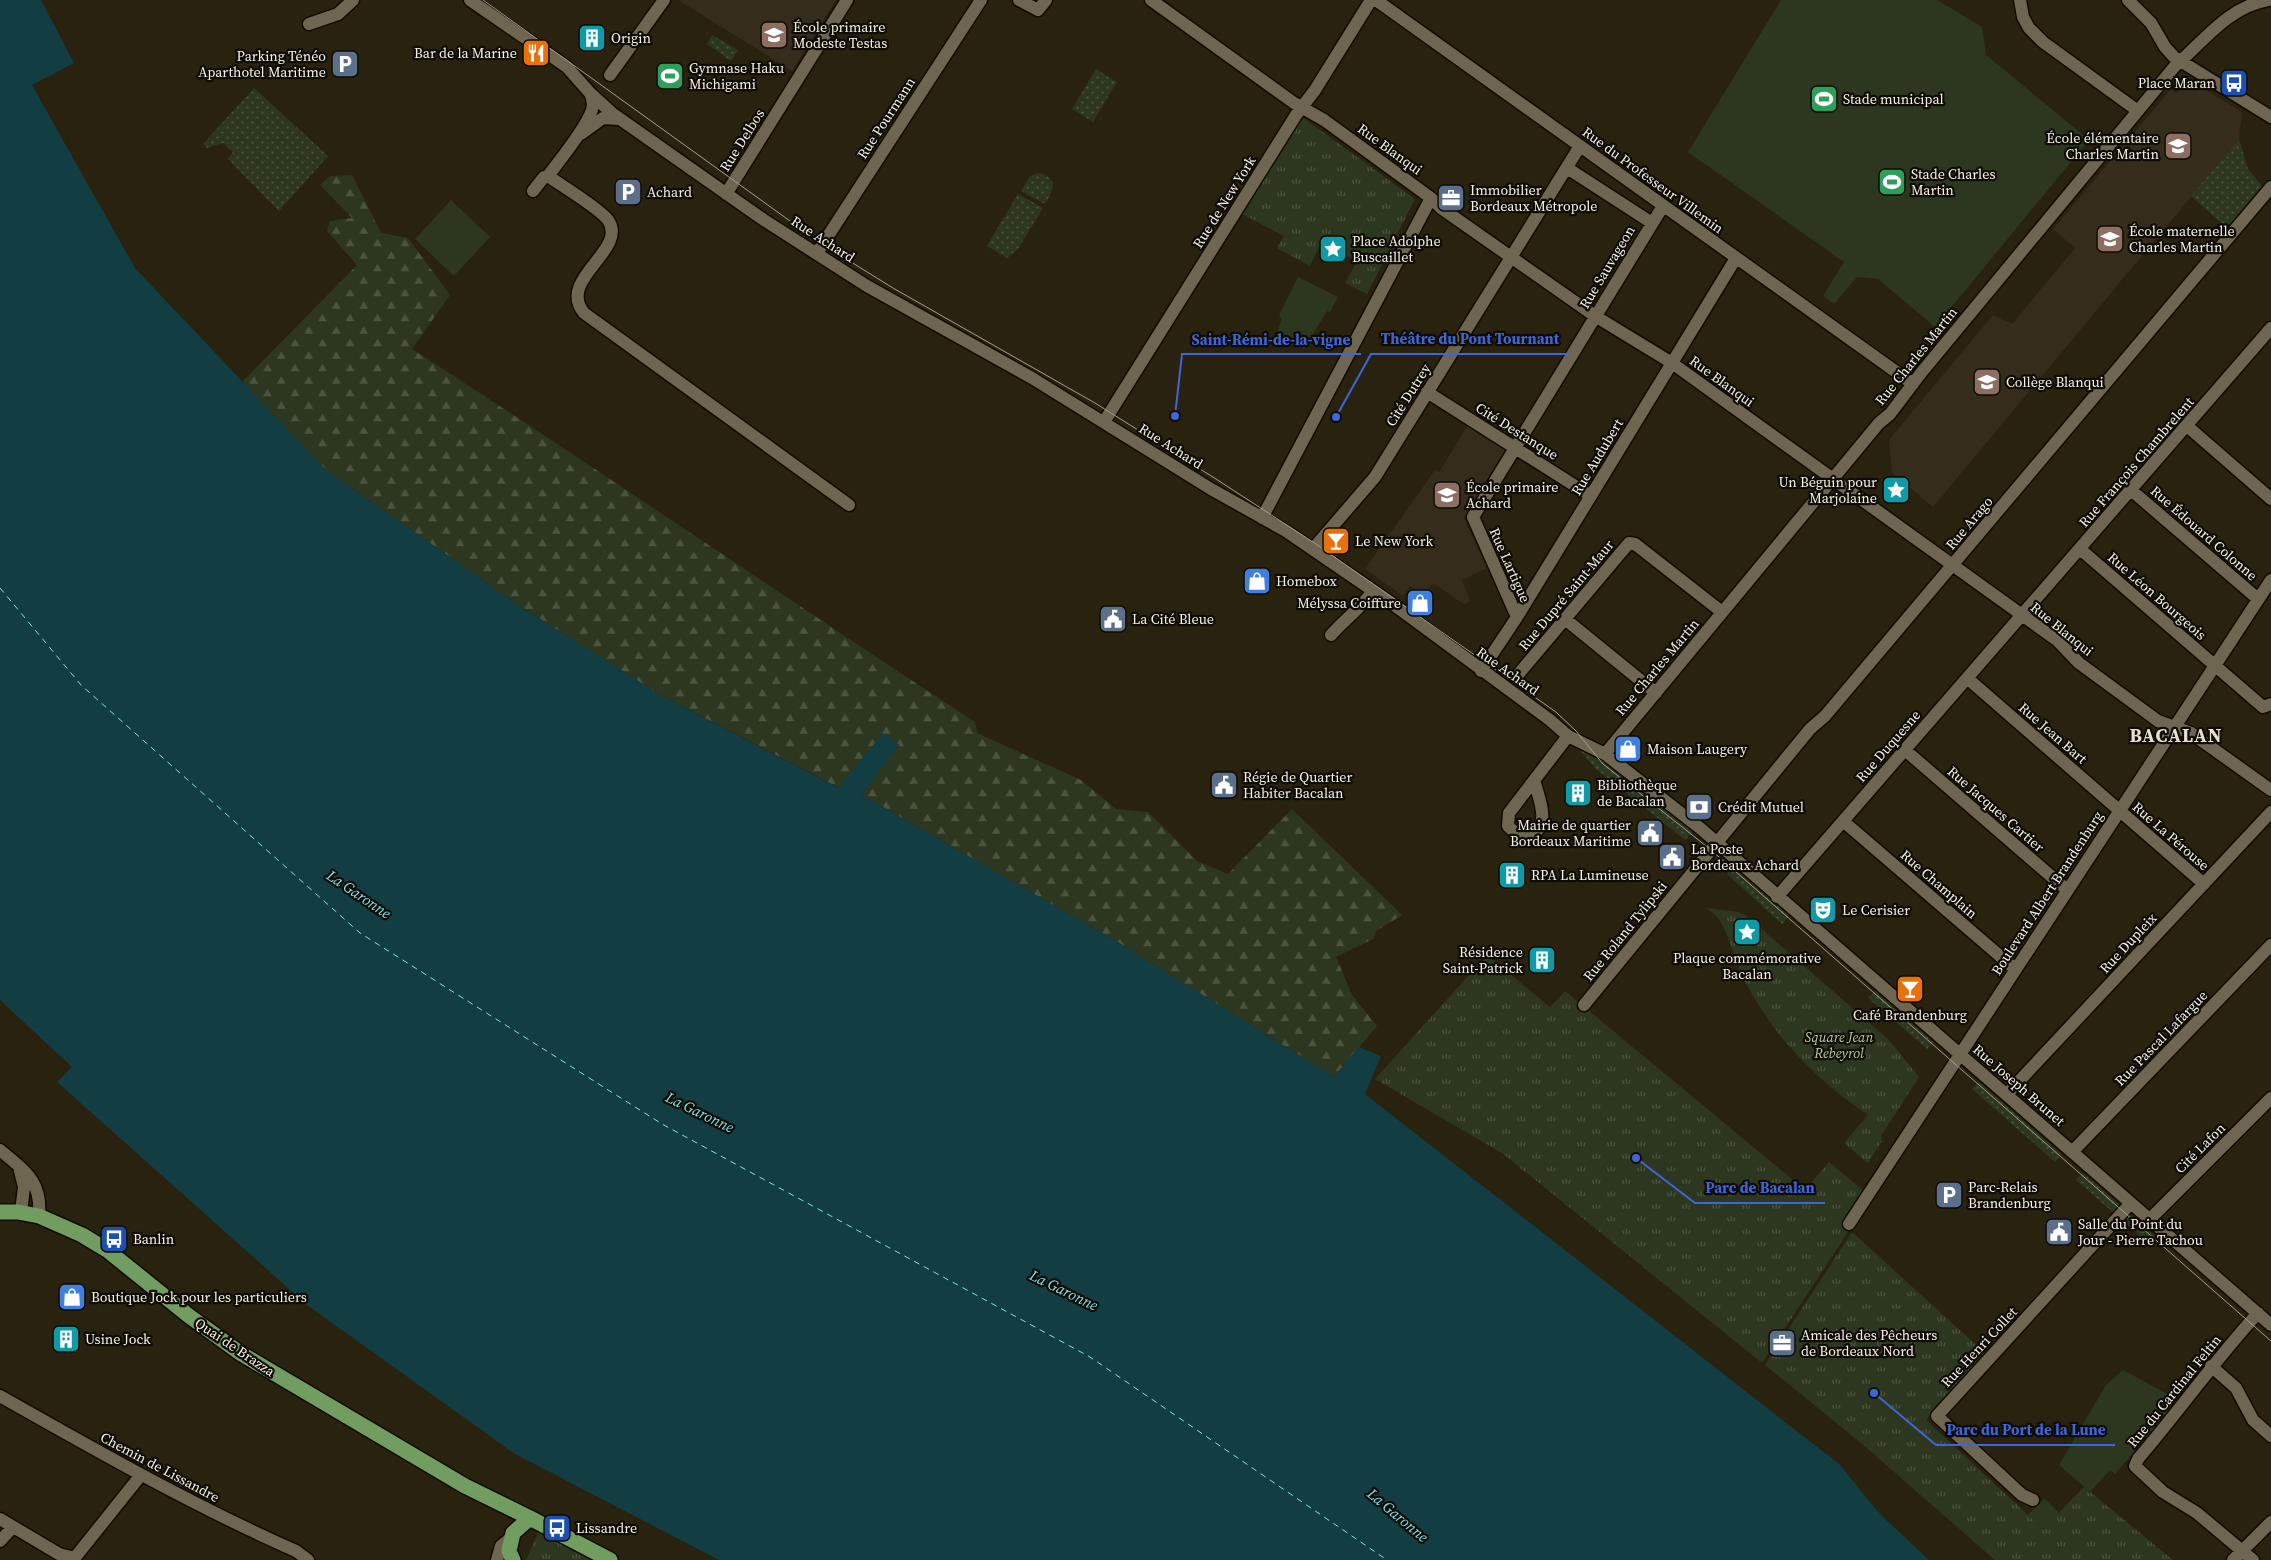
<svg xmlns="http://www.w3.org/2000/svg" width="2271" height="1560" viewBox="0 0 2271 1560" font-family="'Source Serif 4',serif">
<style>
.education{fill:#352c1c}
.grass{fill:url(#grass-dots)}
.forest{fill:url(#forest-firs)}
.park{fill:url(#park-tufts)}
.garden{fill:#2d3720}
.water{fill:#113d43}
.lines{fill:none;stroke-linecap:round;stroke-linejoin:round}
.ferry{stroke:#83e0ed;stroke-width:1;stroke-dasharray:6 5;stroke-linecap:butt}
.minor-casing{stroke:#120b00;stroke-width:15}
.major-casing{stroke:#120b00;stroke-width:18}
.minor{stroke:#6f6652;stroke-width:12}
.major{stroke:#719d60;stroke-width:15}
.tram{stroke:#a39e8f;stroke-width:1}
.labels{text-anchor:middle;dominant-baseline:central;stroke-width:4.5;stroke-linejoin:round;paint-order:stroke}
.poi-label{font-size:14px;fill:#f4f0e4;stroke:#0f0b05;text-anchor:start}
.street-label{font-size:14px;fill:#f4f0e4;stroke:#0f0b05}
.park-label{font-size:14px;font-style:italic;fill:#b4cf8f;stroke:#0f0b05}
.water-label{font-size:15px;font-style:italic;fill:#83e0ed;stroke:#0f0b05}
.district-label{font-size:19px;font-weight:bold;letter-spacing:1px;fill:#e9e0c9;stroke:#0f0b05}
.leader{fill:none;stroke:#3d66da;stroke-width:2}
.callout-dot{fill:#3d66da;stroke:#0f0b05;stroke-width:2}
.callout-label{font-size:15px;text-anchor:middle;font-weight:bold;fill:#3d66da;stroke:#0f0b05;stroke-width:4.5;stroke-linejoin:round;paint-order:stroke}
</style>
<defs>
<pattern id="grass-dots" width="8" height="8" patternUnits="userSpaceOnUse" patternTransform="scale(1.25)"><rect width="8" height="8" fill="#2d3720"/><path d="M2 2h.1M6 6h.1" fill="none" stroke="#4c5440" stroke-width="1.8" stroke-linecap="round"/></pattern>
<pattern id="forest-firs" width="22" height="20" patternUnits="userSpaceOnUse" patternTransform="scale(1.25)"><rect width="22" height="20" fill="#2d3720"/><path d="M5 1l3.5 6h-7zM16 11l3.5 6h-7z" fill="#4c5440"/></pattern>
<pattern id="park-tufts" width="24" height="20" patternUnits="userSpaceOnUse" patternTransform="scale(1.25)"><rect width="24" height="20" fill="#2d3720"/><path d="M3 7l-1-3M5 7V3M7 7l1-3M15 17l-1-3M17 17v-4M19 17l1-3" fill="none" stroke="#4c5440"/></pattern>
</defs>
<rect width="100%" height="100%" fill="#29220f"/>
<path class="education" d="M678,0H836L792,71Z
M2188,79L2242,112L2239,139L1933,507L1892,473L1889,440L1993,315L2012,324L2075,248L2053,229L2170,90L2177,93Z
M1468,425L1504,448L1505,451L1464,518L1487,568L1462,580L1470,600L1465,605L1433,583L1424,596L1410,586L1403,596L1365,569L1435,470L1439,472Z"/>
<path class="grass" d="M712,35L738,50L731,61L707,44Z
M1096,69L1117,82L1093,122L1072,109Z
M254,88L328,156L279,211L228,159L233,152L223,143L207,148L203,144Z
M2239,139L2248,169L2262,186L2227,228L2191,196Z
M1038,173C1060,178 1053,190 1045,204L1021,191L1030,176Z
M1018,194L1043,208L1018,249L1007,258L987,246Z
M1579,749L1595,751L1604,762L1693,831L1685,840L1596,769Z
M1733,867L1789,916L1782,924L1727,874Z
M1875,991L1933,1042L1927,1049L1868,998Z
M1979,1082L2061,1154L2055,1162L1972,1089Z
M2083,1173L2121,1206L2115,1214L2076,1180Z
M2130,1214L2155,1236L2148,1243L2122,1220Z"/>
<path class="forest" d="M352,175L381,233L408,238L450,295L412,349C601,471 787,599 975,722L977,733L1081,780L1116,809L1148,812L1197,861L1228,874L1292,809L1402,915L1376,931L1373,939L1336,957L1352,995L1377,1026L1334,1077L1119,943L862,795L899,745L883,734L839,788L657,693L515,603L325,469L242,382L357,265L327,231L330,221L352,218L320,185L330,176Z"/>
<path class="park" d="M1302,117L1415,199L1367,294L1345,283L1357,261L1322,241L1310,266L1277,248L1284,236L1242,214Z
M1706,908L1739,912L1748,917L1889,1040L1919,1077L1881,1136L1882,1141L1868,1163L1844,1143L1868,1115C1816,1080 1774,1037 1745,981C1736,965 1728,930 1718,918C1715,914 1710,911 1706,908Z
M1487,955L1550,1007L1565,991L1805,1190L1829,1162L1871,1197L1762,1363L1502,1153L1375,1079Z
M1852,1232L1985,1353L1926,1420L2043,1529L2084,1487L2173,1560H1995L1861,1443L1765,1365Z
M539,1531L594,1560H526Z"/>
<path class="garden" d="M1781,0H1937L1982,27L1986,55L2089,140L1935,327L1878,279L1857,277L1834,304L1823,296L1844,262L1688,152Z
M451,200L490,237L454,276L415,239Z
M1298,277L1338,297L1330,312L1327,311L1304,349L1276,334L1282,319L1279,315Z
M2123,1370L2171,1396L2164,1404L2171,1410L2115,1474L2110,1470L2090,1492L2059,1465L2106,1385Z
M2044,1498L2059,1513L2043,1529L2028,1515Z"/>
<path class="water" d="M0,0H41L74,63L32,85L135,268L325,469L515,603L657,693L838,788L883,733L899,745L862,795L1119,943L1334,1077L1359,1047L1381,1056L1365,1094L1839,1464L1881,1515L1929,1560H719L515,1454L307,1305L57,1082L72,1067L0,1000Z"/>
<g class="lines">
<path class="ferry" d="M0,588L81,685L360,933L662,1124L1090,1357L1387,1560"/>
<g class="minor-casing">
<path id="minor" d="M470,0L567,67L590,93L613,114L764,220L867,286L1032,378L1211,489L1286,531L1394,605L1550,720L1568,736L1605,754L1700,828L2271,1325
M1019,0L1038,10L1046,0
M1151,0L1294,103L1324,120L1431,198L1441,208L1595,316L1672,363L2058,641L2079,663L2158,721L2191,733L2271,790
M1376,0L1913,384
M2020,0L2023,17L2029,28L2043,42L2138,111
M2128,0L2151,23L2165,47L2174,57L2271,117
M309,24L338,14L353,0
M610,75L664,0
M581,134L603,118L620,119
M1567,168L1652,223
M548,176C562,186 599,208 608,220C629,250 556,279 584,313L849,505
M533,191L544,177L548,176C559,161 592,121 593,105C593,101 592,97 590,93
M726,194L847,0
M817,253L981,0
M1427,392L1591,496
M1104,422L1296,115L1315,90L1371,0
M2187,426L2271,499
M2131,490L2258,599
M1262,518L1431,198
M1313,549L1375,477L1580,146
M2080,549L2263,707L2271,704
M1517,617L1473,517L1663,206
M1565,619L1656,693
M1331,635C1344,620 1362,607 1373,591
M1481,671L1517,617L1736,258
M1516,677L1629,543L1635,544L1722,612
M1967,678L2204,884
M1905,750L2067,890
M1605,754L1879,423L1890,414L1921,373L2175,66C2204,41 2228,7 2268,0
M1534,780C1538,796 1553,828 1529,835C1520,837 1514,832 1508,826L1509,813L1568,736
M1843,821L2015,969
M1777,897L2271,328
M1584,1005L1810,729L1825,716L2271,187
M2007,1094L2271,812
M0,1150C25,1171 42,1181 39,1216
M2073,1151L2271,945
M19,1167L24,1187L21,1212
M2150,1219L2271,1098
M1849,1224L2271,580
M2211,1366L2236,1388L2253,1420L2271,1436
M0,1396C97,1451 194,1506 296,1551L308,1560
M2033,1500L2022,1495L1937,1416L2131,1203
M0,1519L59,1554L75,1558
M0,1541L13,1527
M73,1560L141,1475
M497,1560L501,1546L511,1538
M2233,1560L2271,1522
M2253,1560L2197,1513L2163,1492L2135,1466L2138,1459C2179,1411 2215,1360 2258,1313"/>
</g>
<g class="major-casing">
<path id="major" d="M0,1212H18L39,1216L82,1235L107,1250L189,1316L240,1353L465,1486L530,1518
M513,1560L509,1551L513,1533L530,1518L610,1560"/>
</g>
<use href="#minor" class="minor"/>
<use href="#major" class="major"/>
<path class="tram" d="M483,0L822,244L893,288L1095,403L1216,479L1316,544L1556,712L1576,731L1603,764L1711,850L2271,1341"/>
</g>
<defs>
<g id="school-square" transform="scale(1.4375)"><rect x="-9" y="-9" width="18" height="18" rx="4" fill="#8d6e63" stroke="#0f0b05"/><path d="M0-5L7-2L0 1L-7-2ZM-4 1L0 2.5L4 1V4Q0 6-4 4Z" fill="#fff"/></g>
<g id="building-square" transform="scale(1.4375)"><rect x="-9" y="-9" width="18" height="18" rx="4" fill="#0f9aa8" stroke="#0f0b05"/><path d="M-4-6H4V6H1V3H-1V6H-4ZM-2.5-4.3h1.7v1.8h-1.7ZM.8-4.3h1.7v1.8H.8ZM-2.5-1h1.7V.8h-1.7ZM.8-1h1.7V.8H.8Z" fill="#fff"/></g>
<g id="restaurant-square" transform="scale(1.4375)"><rect x="-9" y="-9" width="18" height="18" rx="4" fill="#e8710a" stroke="#0f0b05"/><path d="M-5-6h1v4h1v-4h1v4h1v-4h1v5L-1.5 .5V6h-2V.5L-5-1ZM5-6V6H3V1.5H1.5Q1.5-4 5-6Z" fill="#fff"/></g>
<g id="parking-square" transform="scale(1.4375)"><rect x="-9" y="-9" width="18" height="18" rx="4" fill="#5c6f8a" stroke="#0f0b05"/><path d="M-3.5-5.5H1a3.5 3.5 0 0 1 0 7H-1V5.5H-3.5ZM-1-3.4V-.6H.8a1.4 1.4 0 0 0 0-2.8Z" fill="#fff"/></g>
<g id="stadium-square" transform="scale(1.4375)"><rect x="-9" y="-9" width="18" height="18" rx="4" fill="#2e9e5b" stroke="#0f0b05"/><path d="M0-5a6.5 5 0 1 0 0 10a6.5 5 0 1 0 0-10ZM-3.5-1.8h7v3.6h-7Z" fill="#fff"/></g>
<g id="bus-square" transform="scale(1.4375)"><rect x="-9" y="-9" width="18" height="18" rx="4" fill="#1a4fb4" stroke="#0f0b05"/><path d="M-5-6H5V4H4V6H2V4H-2V6H-4V4H-5ZM-3.5-4V0h7V-4ZM-3.5 1.2v1.5H-2V1.2ZM2 1.2v1.5H3.5V1.2Z" fill="#fff"/></g>
<g id="office-square" transform="scale(1.4375)"><rect x="-9" y="-9" width="18" height="18" rx="4" fill="#5c6f8a" stroke="#0f0b05"/><path d="M-6-3h4V-5.5h4V-3h4V5H-6ZM-1-4.5V-3h2v-1.5ZM-6 0V1H6V0Z" fill="#fff"/></g>
<g id="sight-square" transform="scale(1.4375)"><rect x="-9" y="-9" width="18" height="18" rx="4" fill="#0f9aa8" stroke="#0f0b05"/><path d="M0-6L1.8-2.2L6-1.7L2.9 1.2L3.7 5.4L0 3.3L-3.7 5.4L-2.9 1.2L-6-1.7L-1.8-2.2Z" fill="#fff"/></g>
<g id="bar-square" transform="scale(1.4375)"><rect x="-9" y="-9" width="18" height="18" rx="4" fill="#e8710a" stroke="#0f0b05"/><path d="M-6-5H6L.8 .8V4.5H3.5V6h-7V4.5H-.8V.8Z" fill="#fff"/></g>
<g id="shop-square" transform="scale(1.4375)"><rect x="-9" y="-9" width="18" height="18" rx="4" fill="#3f7fe0" stroke="#0f0b05"/><path d="M-5-2.5h2.3a2.7 3.5 0 0 1 5.4 0H5L5.5 6h-11ZM-1.5-2.5h3a1.5 2.3 0 0 0-3 0Z" fill="#fff"/></g>
<g id="civic-square" transform="scale(1.4375)"><rect x="-9" y="-9" width="18" height="18" rx="4" fill="#5c6f8a" stroke="#0f0b05"/><path d="M-.6-6.5H3V-4.5H.6V-3L4-1V1h2V6H-6V1h2V-1L-.6-3ZM-1.2 2.5V6h2.4V2.5Z" fill="#fff"/></g>
<g id="bank-square" transform="scale(1.4375)"><rect x="-9" y="-9" width="18" height="18" rx="4" fill="#5c6f8a" stroke="#0f0b05"/><path d="M-6-4H6V4H-6ZM0-2.3a2.3 2.3 0 1 0 0 4.6a2.3 2.3 0 1 0 0-4.6Z" fill="#fff"/></g>
<g id="theatre-square" transform="scale(1.4375)"><rect x="-9" y="-9" width="18" height="18" rx="4" fill="#0f9aa8" stroke="#0f0b05"/><path d="M-5-5.5Q0-4 5-5.5V0Q5 5 0 6Q-5 5-5 0ZM-3.3-2.5H-1v1.5H-3.3ZM1-2.5H3.3v1.5H1ZM-2.8 1Q0 5.5 2.8 1Z" fill="#fff"/></g>
</defs>
<g fill-rule="evenodd">
<use href="#school-square" x="774" y="35"/>
<use href="#building-square" x="592" y="38"/>
<use href="#restaurant-square" x="536" y="53"/>
<use href="#parking-square" x="345" y="64"/>
<use href="#stadium-square" x="670" y="76"/>
<use href="#bus-square" x="2234" y="83"/>
<use href="#stadium-square" x="1824" y="99"/>
<use href="#school-square" x="2178" y="146"/>
<use href="#stadium-square" x="1892" y="182"/>
<use href="#parking-square" x="628" y="192"/>
<use href="#office-square" x="1451" y="198"/>
<use href="#school-square" x="2110" y="239"/>
<use href="#sight-square" x="1333" y="249"/>
<use href="#school-square" x="1987" y="382"/>
<use href="#sight-square" x="1896" y="490"/>
<use href="#school-square" x="1447" y="495"/>
<use href="#bar-square" x="1336" y="541"/>
<use href="#shop-square" x="1257" y="581"/>
<use href="#shop-square" x="1420" y="603"/>
<use href="#civic-square" x="1113" y="619"/>
<use href="#shop-square" x="1628" y="749"/>
<use href="#civic-square" x="1224" y="785"/>
<use href="#building-square" x="1578" y="793"/>
<use href="#bank-square" x="1699" y="807"/>
<use href="#civic-square" x="1650" y="833"/>
<use href="#civic-square" x="1672" y="857"/>
<use href="#building-square" x="1512" y="875"/>
<use href="#theatre-square" x="1823" y="910"/>
<use href="#sight-square" x="1747" y="932"/>
<use href="#building-square" x="1542" y="960"/>
<use href="#bar-square" x="1910" y="989"/>
<use href="#parking-square" x="1949" y="1195"/>
<use href="#civic-square" x="2059" y="1232"/>
<use href="#bus-square" x="114" y="1239"/>
<use href="#shop-square" x="72" y="1297"/>
<use href="#building-square" x="66" y="1339"/>
<use href="#office-square" x="1782" y="1343"/>
<use href="#bus-square" x="557" y="1528"/>
</g>
<g class="labels">
<g class="poi-label">
<text x="793" y="27">École primaire<tspan x="793" dy="16">Modeste Testas</tspan></text>
<text x="611" y="38">Origin</text>
<text x="517" y="53" text-anchor="end">Bar de la Marine</text>
<text x="326" y="56" text-anchor="end">Parking Ténéo<tspan x="326" dy="16">Aparthotel Maritime</tspan></text>
<text x="689" y="68">Gymnase Haku<tspan x="689" dy="16">Michigami</tspan></text>
<text x="2215" y="83" text-anchor="end">Place Maran</text>
<text x="1843" y="99">Stade municipal</text>
<text x="2159" y="138" text-anchor="end">École élémentaire<tspan x="2159" dy="16">Charles Martin</tspan></text>
<text x="1911" y="174">Stade Charles<tspan x="1911" dy="16">Martin</tspan></text>
<text x="1470" y="190">Immobilier<tspan x="1470" dy="16">Bordeaux Métropole</tspan></text>
<text x="647" y="192">Achard</text>
<text x="2129" y="231">École maternelle<tspan x="2129" dy="16">Charles Martin</tspan></text>
<text x="1352" y="241">Place Adolphe<tspan x="1352" dy="16">Buscaillet</tspan></text>
<text x="2006" y="382">Collège Blanqui</text>
<text x="1877" y="482" text-anchor="end">Un Béguin pour<tspan x="1877" dy="16">Marjolaine</tspan></text>
<text x="1466" y="487">École primaire<tspan x="1466" dy="16">Achard</tspan></text>
<text x="1355" y="541">Le New York</text>
<text x="1276" y="581">Homebox</text>
<text x="1401" y="603" text-anchor="end">Mélyssa Coiffure</text>
<text x="1132" y="619">La Cité Bleue</text>
<text x="1647" y="749">Maison Laugery</text>
<text x="1243" y="777">Régie de Quartier<tspan x="1243" dy="16">Habiter Bacalan</tspan></text>
<text x="1597" y="785">Bibliothèque<tspan x="1597" dy="16">de Bacalan</tspan></text>
<text x="1718" y="807">Crédit Mutuel</text>
<text x="1631" y="825" text-anchor="end">Mairie de quartier<tspan x="1631" dy="16">Bordeaux Maritime</tspan></text>
<text x="1691" y="849">La Poste<tspan x="1691" dy="16">Bordeaux Achard</tspan></text>
<text x="1531" y="875">RPA La Lumineuse</text>
<text x="1842" y="910">Le Cerisier</text>
<text x="1523" y="952" text-anchor="end">Résidence<tspan x="1523" dy="16">Saint-Patrick</tspan></text>
<text x="1747" y="958" text-anchor="middle">Plaque commémorative<tspan x="1747" dy="16">Bacalan</tspan></text>
<text x="1910" y="1015" text-anchor="middle">Café Brandenburg</text>
<text x="1968" y="1187">Parc-Relais<tspan x="1968" dy="16">Brandenburg</tspan></text>
<text x="2078" y="1224">Salle du Point du<tspan x="2078" dy="16">Jour - Pierre Tachou</tspan></text>
<text x="133" y="1239">Banlin</text>
<text x="91" y="1297">Boutique Jock pour les particuliers</text>
<text x="1801" y="1335">Amicale des Pêcheurs<tspan x="1801" dy="16">de Bordeaux Nord</tspan></text>
<text x="85" y="1339">Usine Jock</text>
<text x="576" y="1528">Lissandre</text>
</g>
<g class="street-label">
<text transform="translate(886 118) rotate(-57)">Rue Pourmann</text>
<text transform="translate(742 140) rotate(-58)">Rue Delbos</text>
<text transform="translate(1390 149) rotate(36)">Rue Blanqui</text>
<text transform="translate(1653 180) rotate(36)">Rue du Professeur Villemin</text>
<text transform="translate(1224 202) rotate(-58)">Rue de New York</text>
<text transform="translate(823 239) rotate(33)">Rue Achard</text>
<text transform="translate(1607 267) rotate(-59)">Rue Sauvageon</text>
<text transform="translate(1916 356) rotate(-51)">Rue Charles Martin</text>
<text transform="translate(1722 381) rotate(36)">Rue Blanqui</text>
<text transform="translate(1408 395) rotate(-58)">Cité Dutrey</text>
<text transform="translate(1517 431) rotate(32)">Cité Destanque</text>
<text transform="translate(1171 446) rotate(32)">Rue Achard</text>
<text transform="translate(1597 457) rotate(-59)">Rue Audubert</text>
<text transform="translate(2136 462) rotate(-49)">Rue François Chambrelent</text>
<text transform="translate(1969 523) rotate(-50)">Rue Arago</text>
<text transform="translate(2204 533) rotate(41)">Rue Édouard Colonne</text>
<text transform="translate(1510 565) rotate(66)">Rue Lartigue</text>
<text transform="translate(1566 595) rotate(-50)">Rue Dupré Saint-Maur</text>
<text transform="translate(2157 596) rotate(41)">Rue Léon Bourgeois</text>
<text transform="translate(2062 629) rotate(39)">Rue Blanqui</text>
<text transform="translate(1657 667) rotate(-50)">Rue Charles Martin</text>
<text transform="translate(1508 671) rotate(35)">Rue Achard</text>
<text transform="translate(2053 733) rotate(41)">Rue Jean Bart</text>
<text transform="translate(1888 746) rotate(-49)">Rue Duquesne</text>
<text transform="translate(1996 809) rotate(41)">Rue Jacques Cartier</text>
<text transform="translate(2171 836) rotate(41)">Rue La Pérouse</text>
<text transform="translate(1939 884) rotate(41)">Rue Champlain</text>
<text transform="translate(2047 893) rotate(-57)">Boulevard Albert Brandenburg</text>
<text transform="translate(1625 931) rotate(-51)">Rue Roland Tylipski</text>
<text transform="translate(2128 943) rotate(-47)">Rue Dupleix</text>
<text transform="translate(2161 1038) rotate(-46)">Rue Pascal Lafargue</text>
<text transform="translate(2019 1085) rotate(41)">Rue Joseph Brunet</text>
<text transform="translate(2200 1148) rotate(-45)">Cité Lafon</text>
<text transform="translate(235 1347) rotate(34)">Quai de Brazza</text>
<text transform="translate(1979 1347) rotate(-47)">Rue Henri Collet</text>
<text transform="translate(2174 1391) rotate(-51)">Rue du Cardinal Feltin</text>
<text transform="translate(160 1467) rotate(28)">Chemin de Lissandre</text>
</g>
<g class="park-label">
<text x="1839" y="1037">Square Jean<tspan x="1839" dy="16">Rebeyrol</tspan></text>
</g>
<g class="water-label">
<text transform="translate(359 894) rotate(34)">La Garonne</text>
<text transform="translate(700 1112) rotate(26)">La Garonne</text>
<text transform="translate(1064 1290) rotate(26)">La Garonne</text>
<text transform="translate(1398 1515) rotate(40)">La Garonne</text>
</g>
<g class="district-label">
<text x="2176" y="735">BACALAN</text>
</g>
</g>
<path class="leader" d="M1336 417L1371 354H1569M1175 416L1182 354H1361M1636 1158L1695 1203H1825M1874 1393L1936 1445H2115"/>
<g class="callout-dot">
<circle cx="1336" cy="417" r="5"/>
<circle cx="1175" cy="416" r="5"/>
<circle cx="1636" cy="1158" r="5"/>
<circle cx="1874" cy="1393" r="5"/>
</g>
<g class="callout-label">
<text x="1470" y="344">Théâtre du Pont Tournant</text>
<text x="1271" y="345">Saint-Rémi-de-la-vigne</text>
<text x="1760" y="1193">Parc de Bacalan</text>
<text x="2026" y="1435">Parc du Port de la Lune</text>
</g>
</svg>
